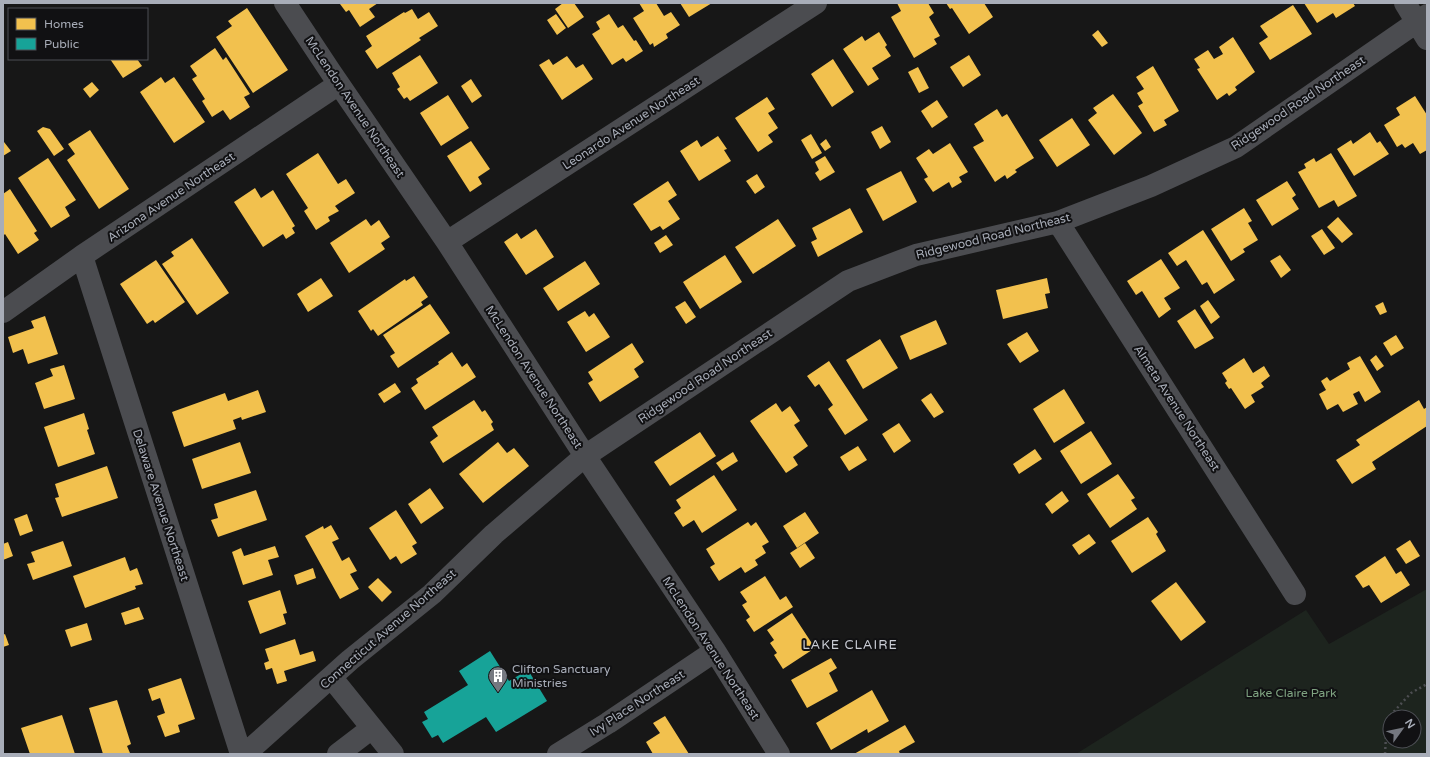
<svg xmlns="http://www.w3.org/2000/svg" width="1430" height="757" viewBox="0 0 1430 757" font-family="'Varela Round',sans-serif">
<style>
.green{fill:#1d241e;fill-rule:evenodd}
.homes{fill:#f2c14e}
.public{fill:#17a398}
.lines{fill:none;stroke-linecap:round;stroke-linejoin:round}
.path{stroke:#4d4e52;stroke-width:2.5;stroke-dasharray:2 3;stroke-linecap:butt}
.minor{stroke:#4b4c50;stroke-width:22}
.labels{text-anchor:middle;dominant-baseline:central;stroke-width:4;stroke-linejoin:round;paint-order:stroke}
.street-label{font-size:12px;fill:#a8adb8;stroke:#111113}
.poi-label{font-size:12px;fill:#a8adb8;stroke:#111113;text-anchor:start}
.park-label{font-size:12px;fill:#7fa381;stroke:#111113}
.neighbourhood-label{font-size:13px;letter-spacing:1px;fill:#c9ccd4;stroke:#111113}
</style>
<rect width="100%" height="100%" fill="#171717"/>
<path class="green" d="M1427,589V754H1076L1306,610L1329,644ZM1390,717H1414V741H1390Z"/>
<path class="homes" d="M341,3H378L369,9L375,17L360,27L349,10L346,12L340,4Z
M563,3H574L584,17L568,28L555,9Z
M639,3H656L664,16L671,12L680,25L666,34L668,38L654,47L653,43L650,45L633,18L644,11Z
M680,3H712L689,17Z
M897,3H928L934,13L929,17L940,36L934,39L937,44L914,58L891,17L901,11Z
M946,3H984L993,17L969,34L952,8L950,9Z
M1304,3H1353L1355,6L1336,18L1333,13L1317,23Z
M1293,5L1312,34L1270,60L1259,43L1268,37L1260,26Z
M247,8L288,70L253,93L216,37L232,26L228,21Z
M412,9L418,19L429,12L438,26L419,38L421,40L377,69L365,51L372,46L366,36L404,12L405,13Z
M556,14L566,28L557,35L547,20Z
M609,14L618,28L623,25L634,41L636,40L643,51L626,62L623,58L612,65L592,34L600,29L596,22Z
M1098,30L1108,43L1102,47L1092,35Z
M879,32L887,45L885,47L891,56L872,68L879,79L868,86L843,49L862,36L865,41Z
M1233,37L1255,72L1235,87L1237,90L1229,96L1227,93L1217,100L1197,69L1200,68L1194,59L1208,50L1214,59L1223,54L1219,47Z
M215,48L223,60L226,57L250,94L244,97L250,107L230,120L223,110L212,117L202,101L205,99L192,79L197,76L190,66Z
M420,55L438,83L410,101L407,97L404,99L397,89L400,87L392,73Z
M969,55L981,75L963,87L950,67Z
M567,56L576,68L583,64L593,79L562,100L539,65L549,59L553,65Z
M110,59H137L142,66L123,78Z
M833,59L854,92L832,107L811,74Z
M1153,66L1179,111L1164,120L1167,125L1154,132L1138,106L1143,103L1137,93L1144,89L1136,77Z
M918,67L929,88L919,93L908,72Z
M161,77L165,83L174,77L205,122L174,143L140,92Z
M471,79L482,96L472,103L461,86Z
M92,82L99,90L90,98L83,89Z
M1113,94L1142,133L1114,155L1088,120L1097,113L1093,108Z
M448,95L469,128L441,146L420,113Z
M1415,96L1427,115V150L1420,154L1413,143L1405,148L1402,144L1397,147L1384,125L1400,115L1396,108Z
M767,97L775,109L768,113L778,128L768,135L773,142L758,152L735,118Z
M937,100L948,117L932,128L921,111Z
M997,109L1002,117L1007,114L1034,158L1015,170L1017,172L1007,179L1005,175L995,182L973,147L984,141L974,124Z
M1072,118L1090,145L1057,167L1039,140Z
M882,126L891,142L880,149L871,132Z
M43,127L50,129L64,149L54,156L37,131Z
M90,130L129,189L99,209L67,160L75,154L68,144Z
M1370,132L1377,143L1380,141L1389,154L1354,176L1337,149L1351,140L1353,144Z
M811,134L822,153L812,159L801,140Z
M718,136L727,149L724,150L731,161L699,181L680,151L697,140L701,147Z
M826,139L831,147L825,151L820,144Z
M471,141L490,169L478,177L482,184L470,192L447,156Z
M4,142L11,151L3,156V143Z
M950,143L968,172L959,177L962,182L952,188L949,182L933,192L924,179L928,177L916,158L929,149L933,154Z
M318,153L338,184L346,179L355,193L335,206L339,211L328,217L330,221L316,230L304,211L308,208L286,174Z
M1331,153L1357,196L1338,207L1334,200L1319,208L1298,172L1306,168L1304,164L1314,158L1316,162Z
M825,156L835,172L820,181L815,173L819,170L815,162Z
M48,158L76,200L65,207L70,216L51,228L18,178Z
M901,171L917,202L883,221L866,189Z
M757,174L765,187L755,194L746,181Z
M668,181L677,195L668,201L680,219L663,230L660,226L651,231L633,204Z
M1287,181L1296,195L1292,198L1299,209L1272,226L1256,200Z
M255,188L261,198L273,190L295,226L292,228L295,233L286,239L283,234L263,247L234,202Z
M10,189L37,231L34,233L39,240L18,254L5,234L3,236V194Z
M850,208L863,232L818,257L811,242L817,239L812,228Z
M1244,208L1252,221L1248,223L1258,240L1243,249L1245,252L1231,261L1211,229Z
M1338,217L1353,234L1342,243L1327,227Z
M366,219L371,226L379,220L390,237L381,243L385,249L349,273L330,243Z
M778,219L796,246L753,274L735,247Z
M536,229L554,257L526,275L504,242L517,233L521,239Z
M1322,229L1335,248L1324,255L1311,236Z
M1203,230L1235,280L1214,294L1207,282L1202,285L1186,260L1177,266L1168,253Z
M666,235L673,245L660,253L654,243Z
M192,238L229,293L197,315L162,264L174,256L171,252Z
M725,255L742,282L700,309L683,282Z
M1280,255L1291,270L1281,278L1270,261Z
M1161,259L1180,288L1164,298L1171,309L1159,318L1142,291L1136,295L1127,281Z
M156,260L185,302L155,323L153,320L147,324L120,284Z
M585,261L600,284L558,311L543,288Z
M414,276L428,297L421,302L423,305L378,336L373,329L371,331L358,311L405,279L406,281Z
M321,278L333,296L308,312L297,294Z
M1047,278L1050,293L1045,294L1048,308L1003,319L996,290Z
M1208,300L1220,317L1211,324L1200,306Z
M685,301L696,317L686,324L675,307Z
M1383,302L1387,312L1380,315L1375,306Z
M430,304L450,333L398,368L390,356L395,353L383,335Z
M1195,309L1214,338L1195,349L1177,321Z
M585,311L589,317L594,313L610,337L586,352L567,322Z
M45,316L58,354L28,364L23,349L13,353L8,337L34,328L31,321Z
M936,320L947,344L910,360L900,336Z
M1027,332L1039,351L1020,363L1007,344Z
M1396,335L1404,348L1391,356L1383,343Z
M880,339L898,368L863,389L846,360Z
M632,343L644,362L634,369L639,377L600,402L588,383L593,380L588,372Z
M452,352L462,367L467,363L476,377L425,410L411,388L418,383L416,379L439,364L438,362Z
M1376,355L1384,366L1377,371L1370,360Z
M1360,356L1381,392L1365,402L1359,391L1353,394L1358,404L1343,412L1338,404L1327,410L1319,394L1326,390L1321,381L1327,377L1330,381L1350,369L1347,363Z
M1244,358L1253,373L1264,366L1270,376L1261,383L1264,387L1251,395L1255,402L1245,409L1231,388L1229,389L1225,383L1227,381L1222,373Z
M829,361L868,420L845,435L828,409L833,405L819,384L815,387L807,376Z
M64,365L75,399L44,409L35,383L53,376L50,369Z
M395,383L401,392L384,403L378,394Z
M1064,389L1085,423L1054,443L1033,409Z
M258,390L266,412L242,420L241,417L233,420L236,429L184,447L172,412L225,393L228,401Z
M931,393L944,412L934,418L921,400Z
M474,400L482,412L485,410L493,422L491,424L494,430L443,463L430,442L438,436L432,427Z
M1419,400L1424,409L1427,407V426L1372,462L1376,469L1352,484L1336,460L1360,445L1356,440Z
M776,403L782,412L790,406L800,421L794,425L808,446L793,457L798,465L786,473L750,421Z
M84,413L89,429L87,430L95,454L58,467L44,427Z
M899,423L911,441L894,453L882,434Z
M1091,431L1112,464L1081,484L1060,451Z
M700,432L716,456L670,486L654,462Z
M240,442L251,473L202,489L192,459Z
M498,442L507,453L514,448L529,466L483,503L459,474Z
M858,446L867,460L849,471L840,457Z
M1035,449L1042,459L1019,474L1013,464Z
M733,452L738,461L722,471L716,463Z
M107,466L118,498L62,517L55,498L59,497L55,484Z
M1118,474L1135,498L1131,500L1137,509L1110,528L1087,494Z
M714,475L737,510L702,533L694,520L683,527L674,513L681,508L676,500Z
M430,488L444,508L421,524L408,504Z
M256,490L267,520L218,537L211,520L218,518L214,504Z
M1062,491L1069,501L1052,514L1045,504Z
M396,510L417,543L412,546L417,554L401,564L396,556L390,560L369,528Z
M805,512L819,533L797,548L783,526Z
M27,514L33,531L20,536L14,519Z
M1148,517L1158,532L1156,534L1166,551L1132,573L1111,541Z
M748,522L751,526L756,522L769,542L762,546L766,553L755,560L758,565L745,573L741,567L719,581L710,567L715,564L706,549Z
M331,525L339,539L332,542L342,561L349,557L357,571L350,574L359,589L340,599L305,536L323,526L324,529Z
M1089,534L1096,543L1079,555L1072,545Z
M1410,540L1420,556L1406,564L1396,549Z
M63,541L72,566L33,580L27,564L35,562L31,552Z
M8,542L13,556L3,560V544Z
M805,543L815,558L800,568L790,553Z
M275,546L279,557L268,560L273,575L243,585L232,552L241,548L244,556Z
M1385,556L1396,574L1401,571L1410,585L1381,603L1369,585L1363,588L1355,576Z
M125,557L130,571L137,568L143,584L135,586L136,589L85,608L73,576Z
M313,568L316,578L297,585L294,575Z
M765,576L780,600L786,596L793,607L754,632L746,620L750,617L742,605L747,602L740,592Z
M378,578L392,592L382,602L368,587Z
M1176,582L1206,622L1181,641L1151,601Z
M280,590L287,613L283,614L286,624L260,634L248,601Z
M139,607L144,619L125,625L121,613Z
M792,613L815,648L783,669L774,655L777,653L770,643L774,640L767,630Z
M87,623L92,640L71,647L65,630Z
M5,634L9,645L3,647V635Z
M295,639L300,655L313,651L316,661L284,671L287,681L277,684L272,668L266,670L264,663L269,661L265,649Z
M831,658L837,668L829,673L838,691L807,708L791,680Z
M181,678L195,719L178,725L180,732L165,737L157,716L165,713L160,698L152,701L148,689Z
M872,690L889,721L868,733L867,729L831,750L816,723Z
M117,700L131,744L127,746L130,753L126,754H107L106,753L103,754L89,708Z
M62,715L75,754H30L21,728Z
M665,716L689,754H653L646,742L660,733L653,723Z
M905,725L915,742L899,751L900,754H854Z"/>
<path class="public" d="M490,651L509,681L528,670L547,701L496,732L486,717L443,743L438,735L432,738L422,722L428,719L424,712L468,685L459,671Z"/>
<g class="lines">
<path class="path" d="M1385,754L1387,719L1411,693L1427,684"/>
<path class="minor" d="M285,3L330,71L447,242L585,456L715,651L779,754
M1405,3L1427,39
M1058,222L1295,594
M447,242L816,3
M82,256L241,754
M3,312L82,256L339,84
M331,677L393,754
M245,754L350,660L432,594L494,534L585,456L848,281L916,255L1058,222L1151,186L1236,147L1427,15
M338,754L372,728
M558,754L608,723L715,651"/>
</g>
<defs>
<g id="building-pin" transform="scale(1)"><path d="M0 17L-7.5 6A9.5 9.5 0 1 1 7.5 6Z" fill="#757880" stroke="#111113"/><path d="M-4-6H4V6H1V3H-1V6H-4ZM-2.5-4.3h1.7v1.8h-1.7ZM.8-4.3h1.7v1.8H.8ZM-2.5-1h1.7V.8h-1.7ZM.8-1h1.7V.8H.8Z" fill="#fff"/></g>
</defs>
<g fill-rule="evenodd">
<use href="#building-pin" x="498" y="676"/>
</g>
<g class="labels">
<g class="street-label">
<text transform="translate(1298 103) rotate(-34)">Ridgewood Road Northeast</text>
<text transform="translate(355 107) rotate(56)">McLendon Avenue Northeast</text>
<text transform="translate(631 123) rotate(-33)">Leonardo Avenue Northeast</text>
<text transform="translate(171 197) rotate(-34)">Arizona Avenue Northeast</text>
<text transform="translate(993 236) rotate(-14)">Ridgewood Road Northeast</text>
<text transform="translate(705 376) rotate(-34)">Ridgewood Road Northeast</text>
<text transform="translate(534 377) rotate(57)">McLendon Avenue Northeast</text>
<text transform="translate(1177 408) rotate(57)">Almeta Avenue Northeast</text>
<text transform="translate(161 505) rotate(72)">Delaware Avenue Northeast</text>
<text transform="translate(388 629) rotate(-41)">Connecticut Avenue Northeast</text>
<text transform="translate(711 648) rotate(57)">McLendon Avenue Northeast</text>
<text transform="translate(637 703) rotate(-33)">Ivy Place Northeast</text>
</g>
<g class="poi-label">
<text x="512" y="669">Clifton Sanctuary<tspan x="512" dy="14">Ministries</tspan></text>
</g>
<g class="park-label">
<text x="1291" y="693">Lake Claire Park</text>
</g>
<g class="neighbourhood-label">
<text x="850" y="645">LAKE CLAIRE</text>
</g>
</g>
<rect width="1430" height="757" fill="none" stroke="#a8adb8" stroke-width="8"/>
<rect x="8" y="8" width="140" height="52" fill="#111113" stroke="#4d4f55"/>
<rect x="16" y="18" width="20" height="12" fill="#f2c14e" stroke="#4d4f55"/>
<text x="44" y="28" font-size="12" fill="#a8adb8">Homes</text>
<rect x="16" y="38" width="20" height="12" fill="#17a398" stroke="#4d4f55"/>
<text x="44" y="48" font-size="12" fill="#a8adb8">Public</text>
<g transform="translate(1402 729) rotate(57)"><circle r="19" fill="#111113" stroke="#4d4f55"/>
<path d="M0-3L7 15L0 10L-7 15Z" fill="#757880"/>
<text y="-6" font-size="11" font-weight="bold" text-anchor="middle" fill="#a8adb8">N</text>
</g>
</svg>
